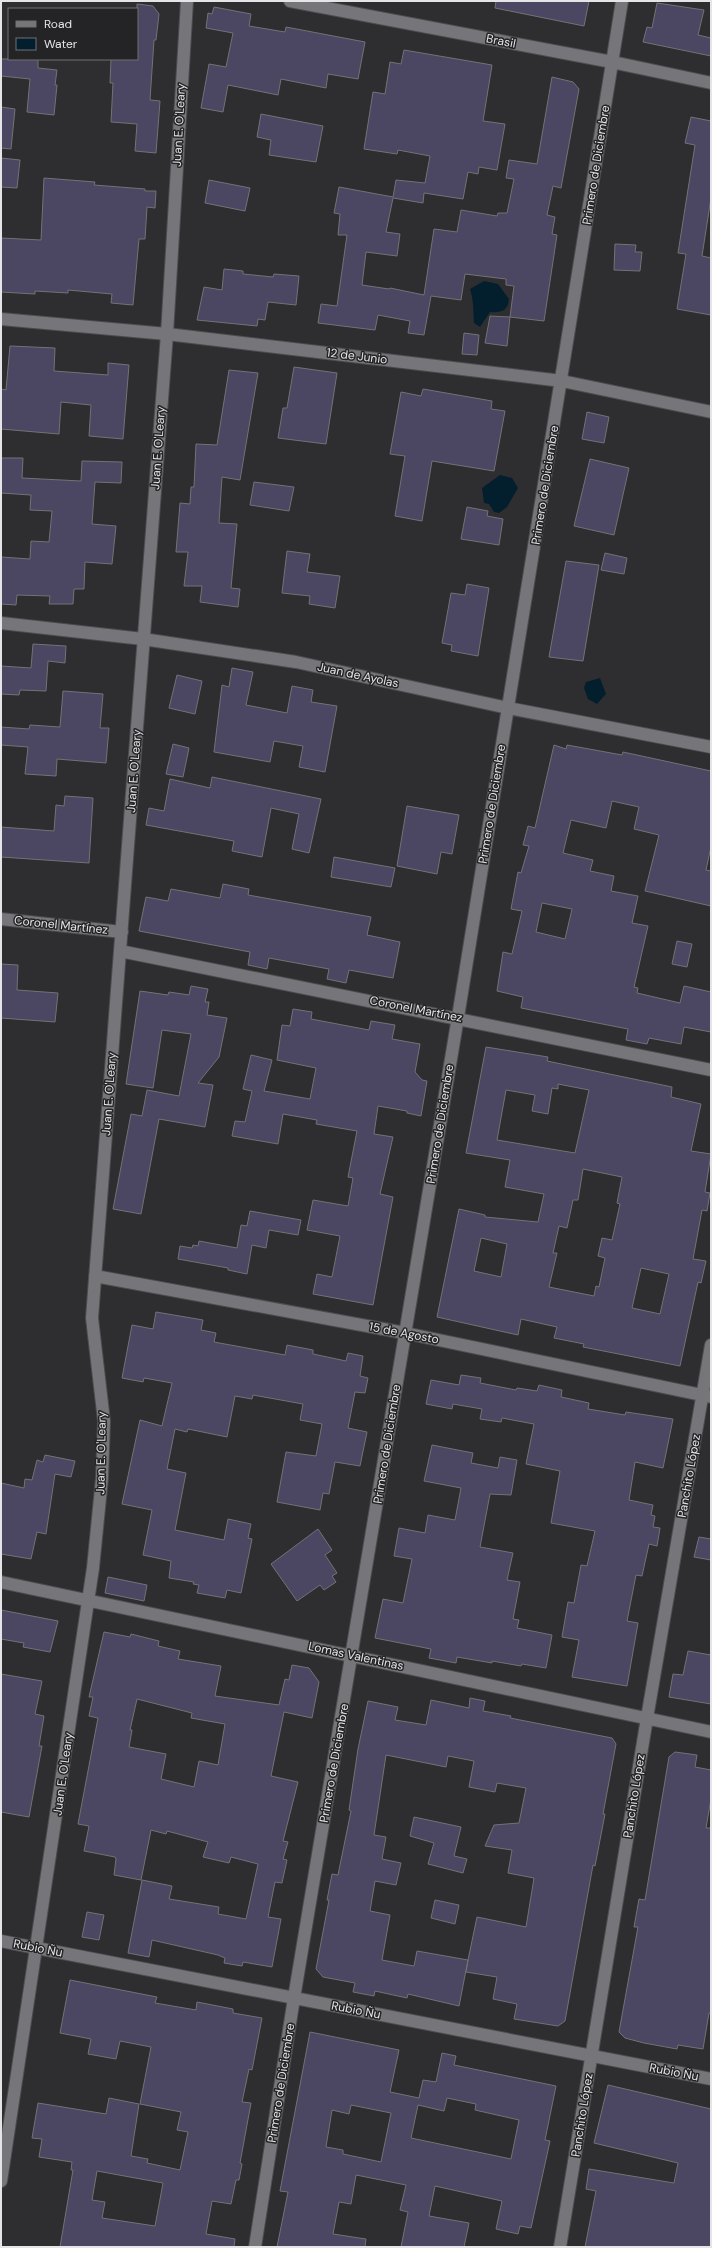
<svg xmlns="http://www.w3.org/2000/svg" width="712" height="2248" viewBox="0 0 712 2248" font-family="'DM Sans',sans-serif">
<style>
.water{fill:#031f2e}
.building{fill:#4b4661;stroke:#737276;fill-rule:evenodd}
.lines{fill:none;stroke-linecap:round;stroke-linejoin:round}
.minor-casing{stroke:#4c4c4f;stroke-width:14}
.minor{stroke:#76767a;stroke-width:12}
.labels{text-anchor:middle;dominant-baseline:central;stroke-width:3;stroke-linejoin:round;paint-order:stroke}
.street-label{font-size:12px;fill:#e5e5e7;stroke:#242427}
</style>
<rect width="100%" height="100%" fill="#2e2e31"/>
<path class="water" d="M484,281L498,284L509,299C508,311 501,313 490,312L480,327L474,323C473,311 474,301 470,289Z
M500,475L512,478L518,488L507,507L499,513L494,512L489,504L484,503L482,488Z
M600,678L606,694L597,704L588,699L584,688L586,682Z"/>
<path class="building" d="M496,1H589L584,26L495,8Z
M657,3L704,10L698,35L711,38V56L643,42L647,27L652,28Z
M137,4L153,6L159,14L156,40H154L150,100L160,101L156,153L135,151L137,124L111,122L113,83H110L111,59H137Z
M214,7L251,14L249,26L285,32L286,27L365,42L358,79L328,74L326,88L281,79L278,95L228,85L223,112L201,108L209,64L226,67L233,33L206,28L208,13L212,14Z
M404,50L492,65L483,121L505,124L497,170L479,167L478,174L468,172L463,199L424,193L423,203L393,198L386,232L400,234L397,256L366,252L362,285L389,289L390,288L424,295L434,229L457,232L461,210L497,216L498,213H507L514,179L506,178L509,160L537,164L552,77L573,82L579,89L561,188L553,186L547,215L555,217L552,234L557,235L544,321L510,317L514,286L506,285V279L465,274L461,300L431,296L424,335L408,333L410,321L378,315L375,330L318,323L321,304L337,306L347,235H338L340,214L334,213L339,187L393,197L396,180L425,183L430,156L398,150L397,154L364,149L373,92L385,94L390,62L401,64Z
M1,59H38V68L57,70L55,85H57L54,115L27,112L30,79L1,76Z
M1,107L15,109L11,149L1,148Z
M261,114L323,126L316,162L269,155L271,140L257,137Z
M691,117L711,121V198L702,256L711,258V315L677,309L686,254L678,253L695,145L685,143Z
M1,158L20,160L17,188L1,187Z
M44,178L95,182L94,185L145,189V191H156L155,208L147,207L145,239H139L133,305L111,303L112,294L68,290V293L35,291V294L1,292V238L41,240Z
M209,180L250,188L245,211L205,203Z
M615,244L636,245L635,252H642L640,271L614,270Z
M224,269L243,271V274L273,277L274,274L299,276L296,305L268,302L265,320L258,319L257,326L197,320L204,287L222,290Z
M490,316L510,317L507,346L485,343Z
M464,333L479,335L477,355L462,354Z
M10,346L55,348L54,371L108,375V363L129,365L123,439L89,436L91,405L61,402L59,434L1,429V389L6,390Z
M294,367L337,373L326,444L278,438L283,408H287Z
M229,370L258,373L240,480L222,477L219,523L237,524L231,588L240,589L238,607L200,602L202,586H184L188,552H176L180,503L190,504L191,487H194L196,444L217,445Z
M423,389L492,401L491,409L505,411L494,471L432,461L422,521L395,516L405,456L390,454L401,392L421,396Z
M587,412L609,417L604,443L582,439Z
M1,458H23L22,478L81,481L82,461L122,462L121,483L95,482L92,524L116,526L112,564L85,562L84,589H74L73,604H49L50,596L17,595L16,605L1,604V557L30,559L31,541L49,542L52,511L30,510L31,495L1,493Z
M590,459L629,468L614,535L574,526Z
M254,482L294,487L289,511L250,505Z
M467,507L488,511L487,516L503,519L499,545L461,539Z
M287,551L310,554L307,572L340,576L335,608L309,604L310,596L282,593Z
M605,553L627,558L624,574L601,570Z
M566,561L599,565L583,661L549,657Z
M467,584L489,588L478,656L451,651L452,645L442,643L451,593L465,595Z
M33,644L66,646L65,663L48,661L46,691L20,690L19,695L1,694V666L31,668Z
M232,668L253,672L246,705L287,713L292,686L313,690L311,702L337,706L325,772L299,767L303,746L274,741L270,762L214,752L222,685L229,687Z
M177,675L202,681L195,714L169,708Z
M63,691L103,694L100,728H109L106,763L57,759L56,776L25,774L28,747L1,745V727L29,729L30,725L60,727Z
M173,744L189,748L183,777L166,774Z
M554,745L566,749L567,745L622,755L623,752L711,771V847L706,870L711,871V906L645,891L659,835L634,829L639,807L612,801L606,828L571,820L563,853L593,860L590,871L614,876L611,891L638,896L632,923L648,926L634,987L638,988L637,993L680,1003L684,986L711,992V1032L684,1027L681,1044L649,1038L647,1044L626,1040L628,1029L521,1008L523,997L497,991L503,952L512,954L522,911L511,909L518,872L521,873L529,846L523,845L528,826L535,828ZM542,903L572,909L565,939L536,932Z
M212,777L321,799L309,853L292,849L299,814L271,808L262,857L232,851L234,841L146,825L149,808L164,811L170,779L210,788Z
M65,796L93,798L89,863L1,857V827L54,831L56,805L64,806Z
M407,806L459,815L452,854L441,852L437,874L397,866Z
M334,857L395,868L391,887L331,877Z
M223,884L249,889L248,895L371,917L367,935L400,942L393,978L349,970L346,983L327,979L329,969L269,958L267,969L248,965L250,952L139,931L146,897L168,901L171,889L220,898Z
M677,941L692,944L687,967L672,964Z
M1,964L18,965L17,990L58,993L55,1022L1,1018Z
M191,986L208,989L205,1002H209L207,1015L227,1018L219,1057L198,1083L213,1085L205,1127L159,1119L141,1214L113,1209L131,1114L142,1116L147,1090L179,1096L191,1034L162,1030L153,1088L126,1084L140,991L168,995L169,992L189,995Z
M293,1009L312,1012L311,1019L369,1030L371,1021L395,1025L392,1039L420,1044L415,1072L422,1080L427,1081L421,1116L407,1113V1111L378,1106L374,1134L393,1137L380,1194L393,1197L373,1305L313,1294L317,1274L332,1277L340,1236L307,1230L313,1200L348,1206L353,1178L348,1177L357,1131L316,1124L317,1120L283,1114L278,1144L232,1136L235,1121L245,1122L252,1091L243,1089L251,1055L272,1060L264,1091L310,1099L316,1068L277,1060L282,1025L290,1026Z
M486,1047L548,1057L547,1061L672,1087L671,1097L701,1104L691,1151L711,1154L705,1192L710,1193L707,1211L702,1210L693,1259L706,1261L701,1283L698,1282L680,1366L583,1347L584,1344L554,1338L557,1327L521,1319L518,1335L437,1317L459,1209L485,1215V1217L538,1222L544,1194L505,1187L510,1160L466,1153ZM558,1084L589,1090L575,1153L497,1140L506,1090L535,1095L532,1111L548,1114L552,1088L558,1089ZM583,1169L622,1177L617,1203L620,1204L612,1240L602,1238L598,1256L605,1258L599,1287L596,1286L594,1296L549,1287L557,1253H553L559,1226L567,1228L573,1200H578ZM481,1238L507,1244L501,1277L474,1271ZM641,1268L669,1274L660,1314L632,1308Z
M250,1211L301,1220L298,1235L269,1230L266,1248L252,1245L247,1274L228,1270V1268L178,1259L180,1246L192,1248L193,1245L198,1246L199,1241L237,1248L241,1225L247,1226Z
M156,1312L203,1320L201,1330L216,1333L214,1342L285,1355L287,1345L313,1350V1354L346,1361L348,1353L363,1356L360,1376L368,1378L365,1393L355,1392L348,1428L367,1432L360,1466L335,1462L329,1494L323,1493L320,1510L277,1502L286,1452L316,1456L322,1424L300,1420L303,1404L253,1395L252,1399L235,1396L227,1437L188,1429L187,1432L175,1429L167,1469L186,1473L175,1530L224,1540L228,1519L251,1524L248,1538L252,1539L241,1593L227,1590L225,1598L197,1593L199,1585L193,1584L194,1582L169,1578L171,1561L143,1555L152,1510L122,1504L140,1420L162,1426L172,1383L144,1378L143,1382L122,1378L132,1325L153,1329Z
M461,1375L481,1378L480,1383L516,1390L517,1388L537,1391L539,1385L562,1390L561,1397L589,1403L588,1409L625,1415L626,1412L673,1419L663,1468L635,1462L629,1500L653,1505L651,1515L655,1516L653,1527L660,1528L657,1546L649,1544L642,1576L636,1575L627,1621L638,1623L627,1686L572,1677L579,1640L562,1637L568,1602L574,1603L581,1565L587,1566L595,1531L551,1523L560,1471L526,1464L534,1424L502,1418L501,1422L480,1419L482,1409L453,1404L452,1409L426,1404L431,1380L459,1385Z
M432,1445L473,1453L471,1463L498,1468L500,1457L517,1460L511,1495L490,1494L480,1547L513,1553L507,1580L520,1582L513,1619L519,1620L517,1628L552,1635L546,1668L522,1664L521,1666L492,1661V1663L457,1657L456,1663L429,1658L431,1649L375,1638L383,1599L403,1603L412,1559L394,1556L399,1528L425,1533L428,1515L455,1520L461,1488L424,1481Z
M45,1455L75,1461L71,1477L55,1474L46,1534L37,1532L31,1559L1,1554V1483L24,1488L25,1479L32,1480L37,1460L43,1462Z
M318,1529L332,1550L325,1555L337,1573L332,1576L336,1582L324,1590L320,1585L297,1601L271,1564Z
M699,1537L711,1539V1560L694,1557Z
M108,1577L147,1585L144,1601L105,1593Z
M1,1610L58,1621L50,1652L23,1647L24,1643L1,1639Z
M104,1632L130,1637L131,1634L159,1641L158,1646L180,1651L178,1659L221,1666L215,1696L279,1705L285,1679L289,1680L292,1665L309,1668L319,1682L312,1718L284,1712L271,1776L298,1782L283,1841L288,1842L283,1859L287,1860L282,1883L275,1882L268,1917L281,1919L272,1967L243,1962L242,1966L224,1963L225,1958L218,1955L152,1940L149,1957L128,1953L142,1880L172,1886L169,1899L219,1907L218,1914L246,1919L258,1864L231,1857L229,1863L203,1857L208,1842L167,1831L166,1834L151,1830L141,1880L114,1875L116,1859L115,1857L84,1851L89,1826L78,1824L98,1718L89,1716L93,1697H89ZM137,1699L192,1713L191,1718L225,1724L218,1765L199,1761L194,1787L161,1779L166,1754L129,1747L132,1730H130Z
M688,1651L711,1655V1704L669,1697L673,1674L683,1675Z
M1,1674L42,1681L35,1714L44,1716L39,1746H42L29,1817L1,1812Z
M470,1698L485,1701L483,1711L511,1716L510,1718L612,1738L616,1744L603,1814H605L595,1866L593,1865L565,2021L558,2026L514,2019L517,2004L493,1999L497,1977L466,1972L468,1960L459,2006L408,1994L407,1998L375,1991L374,1996L353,1992L355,1983L323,1977L316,1969L329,1900H327L332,1874L338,1875L351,1811L349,1810L358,1749L368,1701L398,1707L395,1720L426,1725L431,1700L469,1708ZM386,1755L446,1767L448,1756L474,1761L469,1787L495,1792L497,1783L526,1788L519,1823L494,1825L485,1846L512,1850L508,1873L534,1878L526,1927L477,1917L468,1960L417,1951L414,1966L382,1960L390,1915L370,1911L375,1881L396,1885L401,1863L382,1859L386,1837L374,1835Z
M675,1752L697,1755L695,1767L711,1770V1799L706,1828H711V2013H709L703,2049L678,2045L677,2049L644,2043L625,2038L619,2032L638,1927H634L639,1899L645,1900L669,1757Z
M414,1817L461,1827L454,1856L467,1859L463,1873L428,1864L434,1843L410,1836Z
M435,1900L459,1905L455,1924L431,1918Z
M87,1912L104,1915L99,1940L82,1937Z
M70,1980L157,1997L155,2003L196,2010L197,2002L233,2009V2013L262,2018L252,2070L249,2069L242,2102L251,2103L240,2163L242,2164L239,2180H236L231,2204L212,2201L206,2234L235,2239L234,2247H60L73,2170H71L72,2162L39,2157L42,2139L32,2138L38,2103L106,2114L109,2098L139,2104L131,2156L148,2159L147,2163L180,2170L188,2132L177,2130L181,2112L140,2104L151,2047L120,2041L116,2059L88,2054L91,2039L60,2033ZM97,2171L163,2183L155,2226L102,2218L105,2202L92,2200Z
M310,2032L399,2050L390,2092L419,2098L423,2080L436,2082L442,2053L456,2056L454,2065L556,2086L545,2140L550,2141L531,2228L520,2226L518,2234L496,2229L502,2201L435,2186L429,2216L469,2223L464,2247H401L408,2212L400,2210L406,2185L356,2175L351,2204L339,2202L333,2234L366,2239L365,2247H277L288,2192L280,2191ZM447,2098L476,2104L475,2110L519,2120L511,2159L411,2138L418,2105L444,2111ZM351,2105L391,2113L381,2162L343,2154V2150L326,2147L332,2110L349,2114Z
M608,2085L711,2109V2247H585L596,2191L586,2189L589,2169L674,2183L678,2163L594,2143Z"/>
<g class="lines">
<g class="minor-casing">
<path id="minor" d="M290,1L612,62L711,83
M1,319L167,334L562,381L711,412
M1,623L143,639L296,662L508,708L711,747
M1,919L122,932
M120,951L711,1070
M95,1276L405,1333L711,1397
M1,1582L711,1732
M1,1941L711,2079
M1,2181L93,1568L102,1478L104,1421L92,1318L167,334L187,1
M255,2247L294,1998L458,1017L622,1
M560,2247L647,1718L711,1345"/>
</g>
<use href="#minor" class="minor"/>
</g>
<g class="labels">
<g class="street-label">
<text transform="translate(501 41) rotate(11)">Brasil</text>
<text transform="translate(179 125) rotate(-87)">Juan E. O'Leary</text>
<text transform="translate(596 165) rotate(-81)">Primero de Diciembre</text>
<text transform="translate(357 356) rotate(7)">12 de Junio</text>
<text transform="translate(158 448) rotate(-86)">Juan E. O'Leary</text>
<text transform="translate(545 485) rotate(-81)">Primero de Diciembre</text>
<text transform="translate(358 675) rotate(12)">Juan de Ayolas</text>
<text transform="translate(134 771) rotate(-86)">Juan E. O'Leary</text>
<text transform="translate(492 804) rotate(-81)">Primero de Diciembre</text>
<text transform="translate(61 925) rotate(6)">Coronel Martínez</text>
<text transform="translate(416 1009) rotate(11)">Coronel Martínez</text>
<text transform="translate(109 1094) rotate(-86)">Juan E. O'Leary</text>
<text transform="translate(440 1124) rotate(-81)">Primero de Diciembre</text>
<text transform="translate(404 1333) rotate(11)">15 de Agosto</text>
<text transform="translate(387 1444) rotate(-81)">Primero de Diciembre</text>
<text transform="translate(101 1453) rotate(-89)">Juan E. O'Leary</text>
<text transform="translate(689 1476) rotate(-80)">Panchito López</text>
<text transform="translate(356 1656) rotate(12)">Lomas Valentinas</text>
<text transform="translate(334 1763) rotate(-80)">Primero de Diciembre</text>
<text transform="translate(63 1774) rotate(-82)">Juan E. O'Leary</text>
<text transform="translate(634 1796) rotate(-81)">Panchito López</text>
<text transform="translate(38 1948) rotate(11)">Rubio Ñu</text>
<text transform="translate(356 2010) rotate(11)">Rubio Ñu</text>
<text transform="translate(674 2072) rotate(11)">Rubio Ñu</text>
<text transform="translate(281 2083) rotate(-81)">Primero de Diciembre</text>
<text transform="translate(582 2115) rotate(-81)">Panchito López</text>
</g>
</g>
<rect width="712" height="2248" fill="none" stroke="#e5e5e7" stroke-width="4"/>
<rect x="8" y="8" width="130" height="52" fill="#242427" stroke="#717174"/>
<rect x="16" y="21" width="20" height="6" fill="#76767a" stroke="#717174"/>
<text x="44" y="28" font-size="12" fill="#e5e5e7">Road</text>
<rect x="16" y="38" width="20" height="12" fill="#031f2e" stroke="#717174"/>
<text x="44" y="48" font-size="12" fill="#e5e5e7">Water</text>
</svg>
